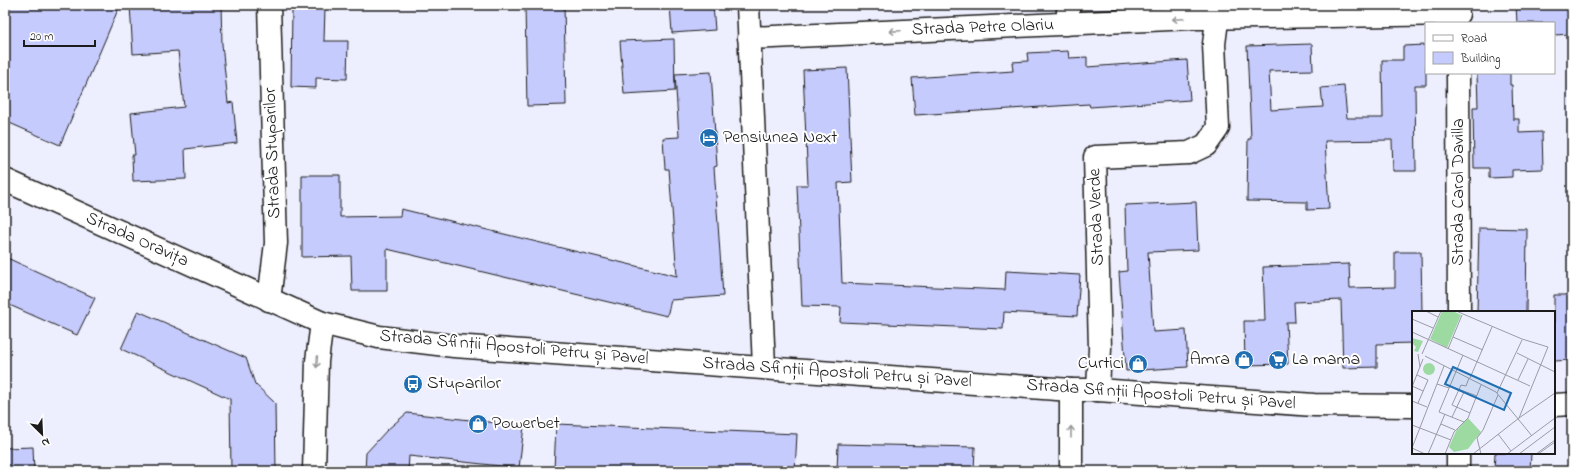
<svg xmlns="http://www.w3.org/2000/svg" width="1577" height="476" viewBox="0 0 1577 476" font-family="'Indie Flower',sans-serif">
<style>
.building{fill:#c6cbfd;stroke:#1c1c1c}
.lines{fill:none;stroke-linecap:round;stroke-linejoin:round}
.minor-casing{stroke:#1c1c1c;stroke-width:25}
.major-casing{stroke:#1c1c1c;stroke-width:25}
.minor{stroke:#fff;stroke-width:22}
.major{stroke:#fff;stroke-width:22}
.oneway{stroke:#999}
.labels{text-anchor:middle;dominant-baseline:central;stroke-width:4;stroke-linejoin:round;paint-order:stroke}
.street-label{font-size:18px;fill:#1c1c1c;stroke:#fff}
.poi-label{font-size:18px;fill:#1c1c1c;stroke:#fff;text-anchor:start}
.inset-road{fill:none;stroke:#9a9ba4;stroke-width:1}
.view{fill:#1f6fb2;fill-opacity:0.15;stroke:#1f6fb2;stroke-width:2}
.inset-edge{fill:none;stroke:#1c1c1c;stroke-width:2}
</style>
<rect width="100%" height="100%" fill="#eeeffe"/>
<filter id="ink" filterUnits="userSpaceOnUse"><feTurbulence type="fractalNoise" baseFrequency=".025" numOctaves="2"/><feDisplacementMap in="SourceGraphic" scale="8" xChannelSelector="R" yChannelSelector="G"/><feConvolveMatrix kernelMatrix="1 2 1 2 8 2 1 2 1" color-interpolation-filters="sRGB"/></filter>
<g filter="url(#ink)">
<path class="building" d="M5,5H120L60,145L5,121Z
M130,5H221L222,44L228,103L233,102L237,143L185,149L186,179L133,181L132,155H135L131,113L184,107L178,51L133,54Z
M525,5H564L566,105L527,106Z
M670,5H713L715,30L672,33Z
M1516,5H1572V34L1554,35V23H1517Z
M292,8H325L324,41H348L347,79L316,78V88L291,87Z
M674,39L675,91L624,94L620,41Z
M1312,44L1313,70L1269,71L1271,110L1323,107L1321,88L1344,86L1347,118H1383L1382,60H1403V46L1426,45V85H1415L1416,171H1393L1392,140L1325,141L1329,209L1307,210V202L1247,201L1248,139H1251L1247,46Z
M1068,51L1069,58L1087,57V67L1187,60L1190,100L1090,107L1089,104L915,115L912,78L1013,71L1012,62L1028,61L1027,53Z
M847,68L852,182L838,183L842,283L1005,290L1006,271L1080,275L1077,316L1004,312L1003,329L840,322L841,307L802,306L797,185H808L803,70Z
M711,72L717,166L714,167L723,296L671,300L667,316L387,249V291H352L351,256L302,257V175H340V217L400,216L401,209L677,276L669,169H665L663,138L679,137L675,74Z
M1477,73H1510V85H1512L1513,119H1519V133L1542,132L1543,169L1512,170V177L1489,178V168H1474L1473,107H1478Z
M1196,202L1198,250L1148,252L1153,332L1186,330L1188,367L1126,371L1119,272L1127,271L1125,205Z
M1479,228L1527,229L1526,312H1477Z
M1395,252H1421L1422,312H1413V343L1377,344V367L1343,368L1341,300L1294,302L1295,322H1286L1288,364L1245,365L1244,321H1265L1263,267L1349,264L1350,288L1395,287Z
M5,257L95,298L77,335L5,303Z
M1554,295H1572V360L1554,361Z
M138,311L246,358L255,384L275,403L276,471H231L230,399L121,349Z
M407,413L524,426L519,468L409,456L408,471H365L366,453L387,430Z
M556,424L797,434L795,471L554,470Z
M838,444L975,447L974,471H837Z
M33,447L34,471H5V448Z
M1495,453H1531L1530,471H1494Z"/>
<g class="lines">
<g class="minor-casing">
<path id="minor" d="M748,5L764,367
M1068,5V24
M749,38L1192,18L1458,14
M1458,73L1459,312
M269,300L276,243L269,5
M1071,390V471
M1098,390L1100,348L1095,157L1189,153L1206,145L1218,128L1214,44L1219,5
M314,471L317,361L322,323
M1458,471V453"/>
</g>
<g class="major-casing">
<path id="major" d="M5,180L322,323L379,337L454,346L1071,390H1098L1314,405L1413,406
M1554,405L1572,404"/>
</g>
<use href="#minor" class="minor"/>
<use href="#major" class="major"/>
</g>
<defs><path id="oneway-shaft" d="M-6 0H5M1.5-3L5.5 0L1.5 3" fill="none" stroke-width="1.6" stroke-linecap="round" stroke-linejoin="round"/></defs>
<g class="oneway">
<use href="#oneway-shaft" transform="translate(1178 19) rotate(177)"/>
<use href="#oneway-shaft" transform="translate(895 31) rotate(178)"/>
<use href="#oneway-shaft" transform="translate(317 362) rotate(94)"/>
<use href="#oneway-shaft" transform="translate(1071 432) rotate(-90)"/>
</g>
</g>
<defs>
<g id="hotel-disc" transform="scale(1)"><circle r="9.5" fill="#1f6fb2" stroke="#fff"/><path d="M-6-4.5h1.5V1H6V5H4.5V3h-9V5H-6ZM-4 0a1.8 1.8 0 1 1 3.6 0ZM.5 0V-2.5h3Q6-2.5 6 0Z" fill="#fff"/></g>
<g id="shop-disc" transform="scale(1)"><circle r="9.5" fill="#1f6fb2" stroke="#fff"/><path d="M-5-2.5h2.3a2.7 3.5 0 0 1 5.4 0H5L5.5 6h-11ZM-1.5-2.5h3a1.5 2.3 0 0 0-3 0Z" fill="#fff"/></g>
<g id="supermarket-disc" transform="scale(1)"><circle r="9.5" fill="#1f6fb2" stroke="#fff"/><path d="M-6-5.5h2.5l.6 2H6L4.5 2H-2.5L-4.4-4H-6ZM-1.5 3.2a1.3 1.3 0 1 0 .1 0ZM3 3.2a1.3 1.3 0 1 0 .1 0Z" fill="#fff"/></g>
<g id="bus-disc" transform="scale(1)"><circle r="9.5" fill="#1f6fb2" stroke="#fff"/><path d="M-5-6H5V4H4V6H2V4H-2V6H-4V4H-5ZM-3.5-4V0h7V-4ZM-3.5 1.2v1.5H-2V1.2ZM2 1.2v1.5H3.5V1.2Z" fill="#fff"/></g>
</defs>
<g fill-rule="evenodd">
<use href="#hotel-disc" x="709" y="138"/>
<use href="#shop-disc" x="1244" y="360"/>
<use href="#supermarket-disc" x="1278" y="360"/>
<use href="#shop-disc" x="1138" y="364"/>
<use href="#bus-disc" x="413" y="384"/>
<use href="#shop-disc" x="478" y="424"/>
</g>
<g class="labels">
<g class="street-label">
<text transform="translate(983 28) rotate(-2)">Strada Petre Olariu</text>
<text transform="translate(273 153) rotate(-92)">Strada Stuparilor</text>
<text transform="translate(1459 192) rotate(-90)">Strada Carol Davilla</text>
<text transform="translate(1097 217) rotate(-92)">Strada Verde</text>
<text transform="translate(137 240) rotate(24)">Strada Oravița</text>
<text transform="translate(514 348) rotate(5)">Strada Sfinții Apostoli Petru și Pavel</text>
<text transform="translate(837 373) rotate(4)">Strada Sfinții Apostoli Petru și Pavel</text>
<text transform="translate(1161 395) rotate(4)">Strada Sfinții Apostoli Petru și Pavel</text>
</g>
<g class="poi-label">
<text x="723" y="138">Pensiunea Next</text>
<text x="1230" y="360" text-anchor="end">Amra</text>
<text x="1292" y="360">La mama</text>
<text x="1124" y="364" text-anchor="end">Curtici</text>
<text x="427" y="384">Stuparilor</text>
<text x="492" y="424">Powerbet</text>
</g>
</g>
<g transform="translate(1412 311)">
<rect width="143" height="143" fill="#eeeffe"/>
<path d="M30,0H41L49,4L35,37L18,28ZM0,27L11,30L6,41L2,40L4,36L0,32ZM11 58a6 6 0 1 1 12 0a6 6 0 1 1-12 0ZM56,107L69,121L56,138L42,141L37,136L44,120Z" fill="#9cdaa2"/>
<path class="inset-road" d="M14,0L26,6M44,0L110,28L136,36L107,107L61,143M0,8L21,17M0,21L118,75M41,26L71,39M36,38L50,4M105,42L143,61M6,43L8,56M10,43L29,0M13,45L84,81L120,125M5,64L16,69L6,92M57,67L54,75L49,74L40,94L58,102M58,67L80,16M106,69L116,48M25,73L37,77M0,75L11,80M38,75L65,85M0,76L11,48M85,82L110,29M0,90L15,96M27,101L51,44M27,101L52,111M40,106L52,81M107,107L143,82M29,113L43,119M0,114L39,129M86,123L99,140M0,137L32,55M0,137L13,143M16,143L33,103M33,143L42,121L56,107L69,74M69,143L65,127L71,119L86,84M95,143L143,107M107,143L143,116M124,143L143,129M126,143L143,131"/>
<path class="view" d="M41,56L99,82L92,99L33,73Z"/>
<rect width="143" height="143" class="inset-edge"/>
</g>
<rect width="1577" height="476" fill="none" stroke="#fff" stroke-width="20"/>
<rect x="10" y="10" width="1557" height="456" fill="none" stroke="#1c1c1c" stroke-width="1.5" filter="url(#ink)"/>
<rect x="1425" y="22" width="130" height="52" fill="#ffffff" stroke="#a4a4a4"/>
<rect x="1433" y="35" width="20" height="6" fill="#ffffff" stroke="#a4a4a4"/>
<text x="1461" y="42" font-size="12" fill="#1c1c1c">Road</text>
<rect x="1433" y="52" width="20" height="12" fill="#c6cbfd" stroke="#a4a4a4"/>
<text x="1461" y="62" font-size="12" fill="#1c1c1c">Building</text>
<g transform="translate(42 434) rotate(156)" stroke="#ffffff" stroke-width="3" paint-order="stroke">
<path d="M0-3L7 15L0 10L-7 15Z" fill="#1c1c1c"/>
<text y="-6" font-size="11" font-weight="bold" text-anchor="middle" fill="#1c1c1c">N</text>
</g>
<path d="M24 40v6h71v-6" fill="none" stroke="#1c1c1c" stroke-width="2"/>
<text x="30" y="40" font-size="12" fill="#1c1c1c" stroke="#ffffff" stroke-width="3" paint-order="stroke">20 m</text>
</svg>
